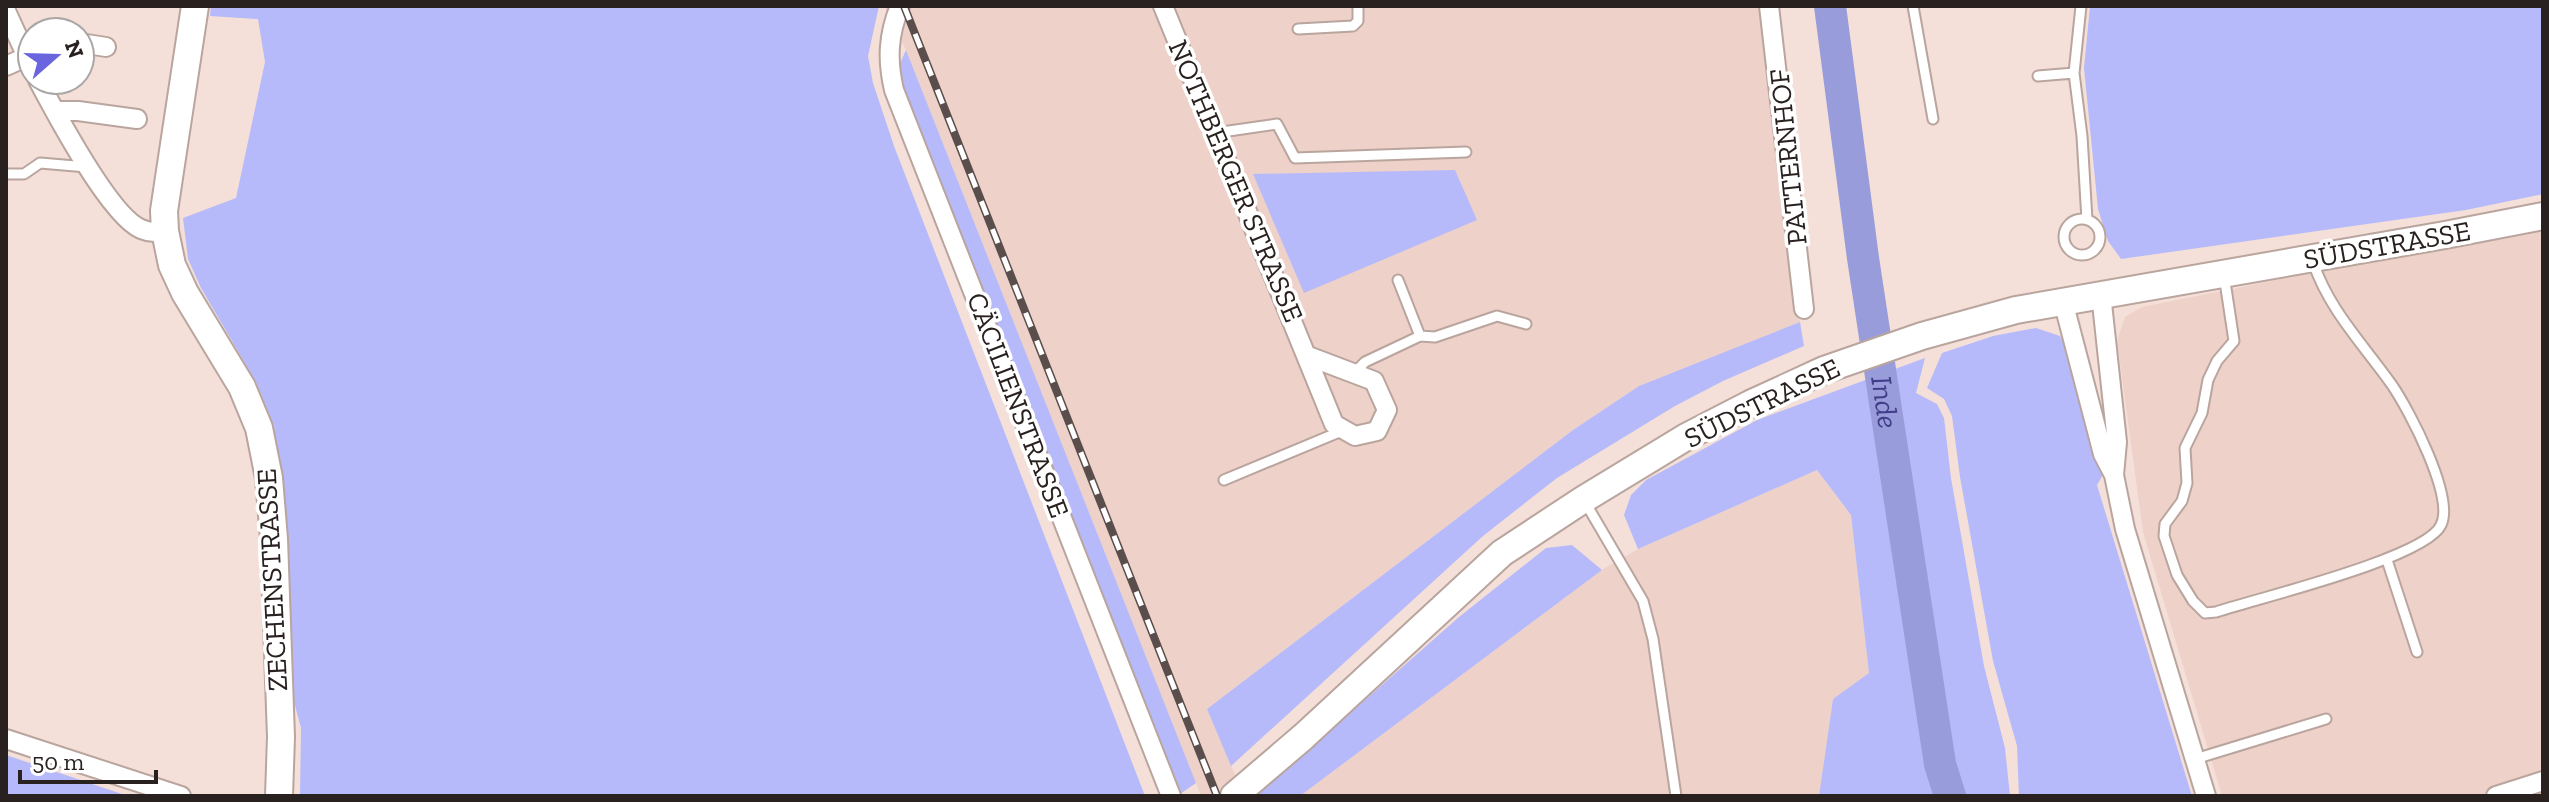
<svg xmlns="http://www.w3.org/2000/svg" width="2549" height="802" viewBox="0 0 2549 802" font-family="'Zilla Slab',serif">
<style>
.built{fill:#eed1c8}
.green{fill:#b6bafb}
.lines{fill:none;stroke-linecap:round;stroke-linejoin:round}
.river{stroke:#999cdb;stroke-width:32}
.lane-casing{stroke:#b9a59e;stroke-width:13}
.street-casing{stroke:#b9a59e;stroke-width:22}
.secondary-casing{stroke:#b9a59e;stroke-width:30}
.lane{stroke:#fff;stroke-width:9}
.street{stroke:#fff;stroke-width:18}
.secondary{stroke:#fff;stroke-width:26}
.rail-casing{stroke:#594e4b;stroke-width:8}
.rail{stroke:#fff;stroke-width:5;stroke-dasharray:15;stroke-linecap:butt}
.labels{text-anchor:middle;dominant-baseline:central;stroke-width:7;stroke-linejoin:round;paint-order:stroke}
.street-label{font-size:28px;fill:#29211f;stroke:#fff}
.water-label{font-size:30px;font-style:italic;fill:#423f8a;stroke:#fff}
</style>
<rect width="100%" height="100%" fill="#f4e0d8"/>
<path class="built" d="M884,6L1762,8L1780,192L1800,322L1639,386L1573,430L1207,709L1244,796H1201L906,50Z
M2543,227V796H2222L2143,532L2117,341L2125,317L2142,307Z
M1817,470L1851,515L1869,673L1833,699L1819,796H1300L1602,570L1638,549Z"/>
<path class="green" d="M211,6H879L868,56L873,83L894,146L1145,796H300L301,728L289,683L281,477L274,426L256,382L201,288L188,259L183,218L236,198L265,62L258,19L210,16Z
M2090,6H2543V194L2466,210L2121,259L2108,241L2098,209L2084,68Z
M906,50L1196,783L1180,794L897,70Z
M1455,170L1477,220L1304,293L1253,174Z
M1800,322L1804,346L1723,381L1675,406L1557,478L1483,536L1231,766L1207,709L1573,430L1639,386Z
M2036,328L2060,336L2071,360L2104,473L2097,485L2192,796H2019L2017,746L1993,661L1960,477L1952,416L1944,399L1927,388L1942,353L1993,336Z
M1925,358L1916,393L1937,404L1944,418L1951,478L1984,666L2005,748L2010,796H1819L1833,699L1869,673L1851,515L1817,470L1638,549L1624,515L1631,495L1646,480L1757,420Z
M1572,545L1602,570L1300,796H1256L1459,617L1546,548Z
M6,755L128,796H6Z"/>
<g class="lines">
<path class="river" id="s1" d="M1830,6L1863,258L1940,764L1950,796"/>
<g class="lane-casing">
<path id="lane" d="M1913,6L1933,119
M2081,6L2074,73L2082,136L2087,220
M1298,29L1353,26L1358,21V6
M2038,76L2074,73
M1215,133L1277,124L1295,158L1466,152
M6,174H24L40,163L87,167
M2064 237a18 18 0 1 1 36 0a18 18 0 1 1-36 0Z
M2224,275L2234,341L2217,361L2208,380L2202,413L2185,448L2187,483L2182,501L2165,524L2164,536L2177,575L2193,601L2205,613L2216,612C2258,598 2426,558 2441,525C2455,497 2409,410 2392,385C2363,344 2329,310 2313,262
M1420,336L1435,337L1497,316L1526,324
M1354,373L1365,362L1420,336L1398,280
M1224,480L1344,430
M1585,502L1643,601L1653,639L1676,796
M2387,560L2417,652
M2195,759L2326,719"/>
</g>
<g class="street-casing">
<path id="street" d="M900,6C888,35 887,60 894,90L1171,796
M1163,6L1334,424L1355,436L1377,431L1387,410L1374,381L1308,356
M1769,6L1804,309
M6,11L32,68
M80,43L106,47
M6,66L26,57
M38,80C55,112 110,216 141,229C148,232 158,233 165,231
M55,111H78L137,119
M2101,294L2117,442L2114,475
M2063,301L2103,454L2114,475L2125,529L2206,796
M6,739L181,796
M2496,796L2543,781"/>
</g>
<g class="secondary-casing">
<path id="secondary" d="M195,6L170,171L164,211L165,231L172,265L185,293L242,387L259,428L269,478L274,539L281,737L279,796
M1234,796L1303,737L1502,553L1584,499L1686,437L1750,404L1824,370L1922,336L2016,310L2445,235L2543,216"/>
</g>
<use href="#lane" class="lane"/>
<use href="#street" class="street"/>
<use href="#secondary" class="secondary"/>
<g class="rail-casing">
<path id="rail" d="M904,6L1217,796"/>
</g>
<use href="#rail" class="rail"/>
</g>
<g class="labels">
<g class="street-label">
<text transform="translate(1788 157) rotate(-96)">PATTERNHOF</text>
<text transform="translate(1236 181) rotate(67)">NOTHBERGER STRASSE</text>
<text transform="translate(2387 245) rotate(-10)">SÜDSTRASSE</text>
<text transform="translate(1762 403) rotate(-26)">SÜDSTRASSE</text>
<text transform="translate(1018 405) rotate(69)">CÄCILIENSTRASSE</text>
<text transform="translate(272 580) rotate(-93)">ZECHENSTRASSE</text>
</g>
<g class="water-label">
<text stroke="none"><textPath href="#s1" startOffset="400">Inde</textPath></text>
</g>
</g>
<rect width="2549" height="802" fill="none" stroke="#29211f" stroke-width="16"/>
<g transform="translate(56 56) rotate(70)"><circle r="38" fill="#ffffff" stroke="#a9a6a5" stroke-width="2"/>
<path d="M0-6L14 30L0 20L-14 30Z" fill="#6a65de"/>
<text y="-12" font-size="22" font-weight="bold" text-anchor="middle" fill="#29211f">N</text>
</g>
<path d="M20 770v12h136v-12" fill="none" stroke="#29211f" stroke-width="4"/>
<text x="32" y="770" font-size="24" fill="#29211f" stroke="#ffffff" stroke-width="6" paint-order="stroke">50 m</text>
</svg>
